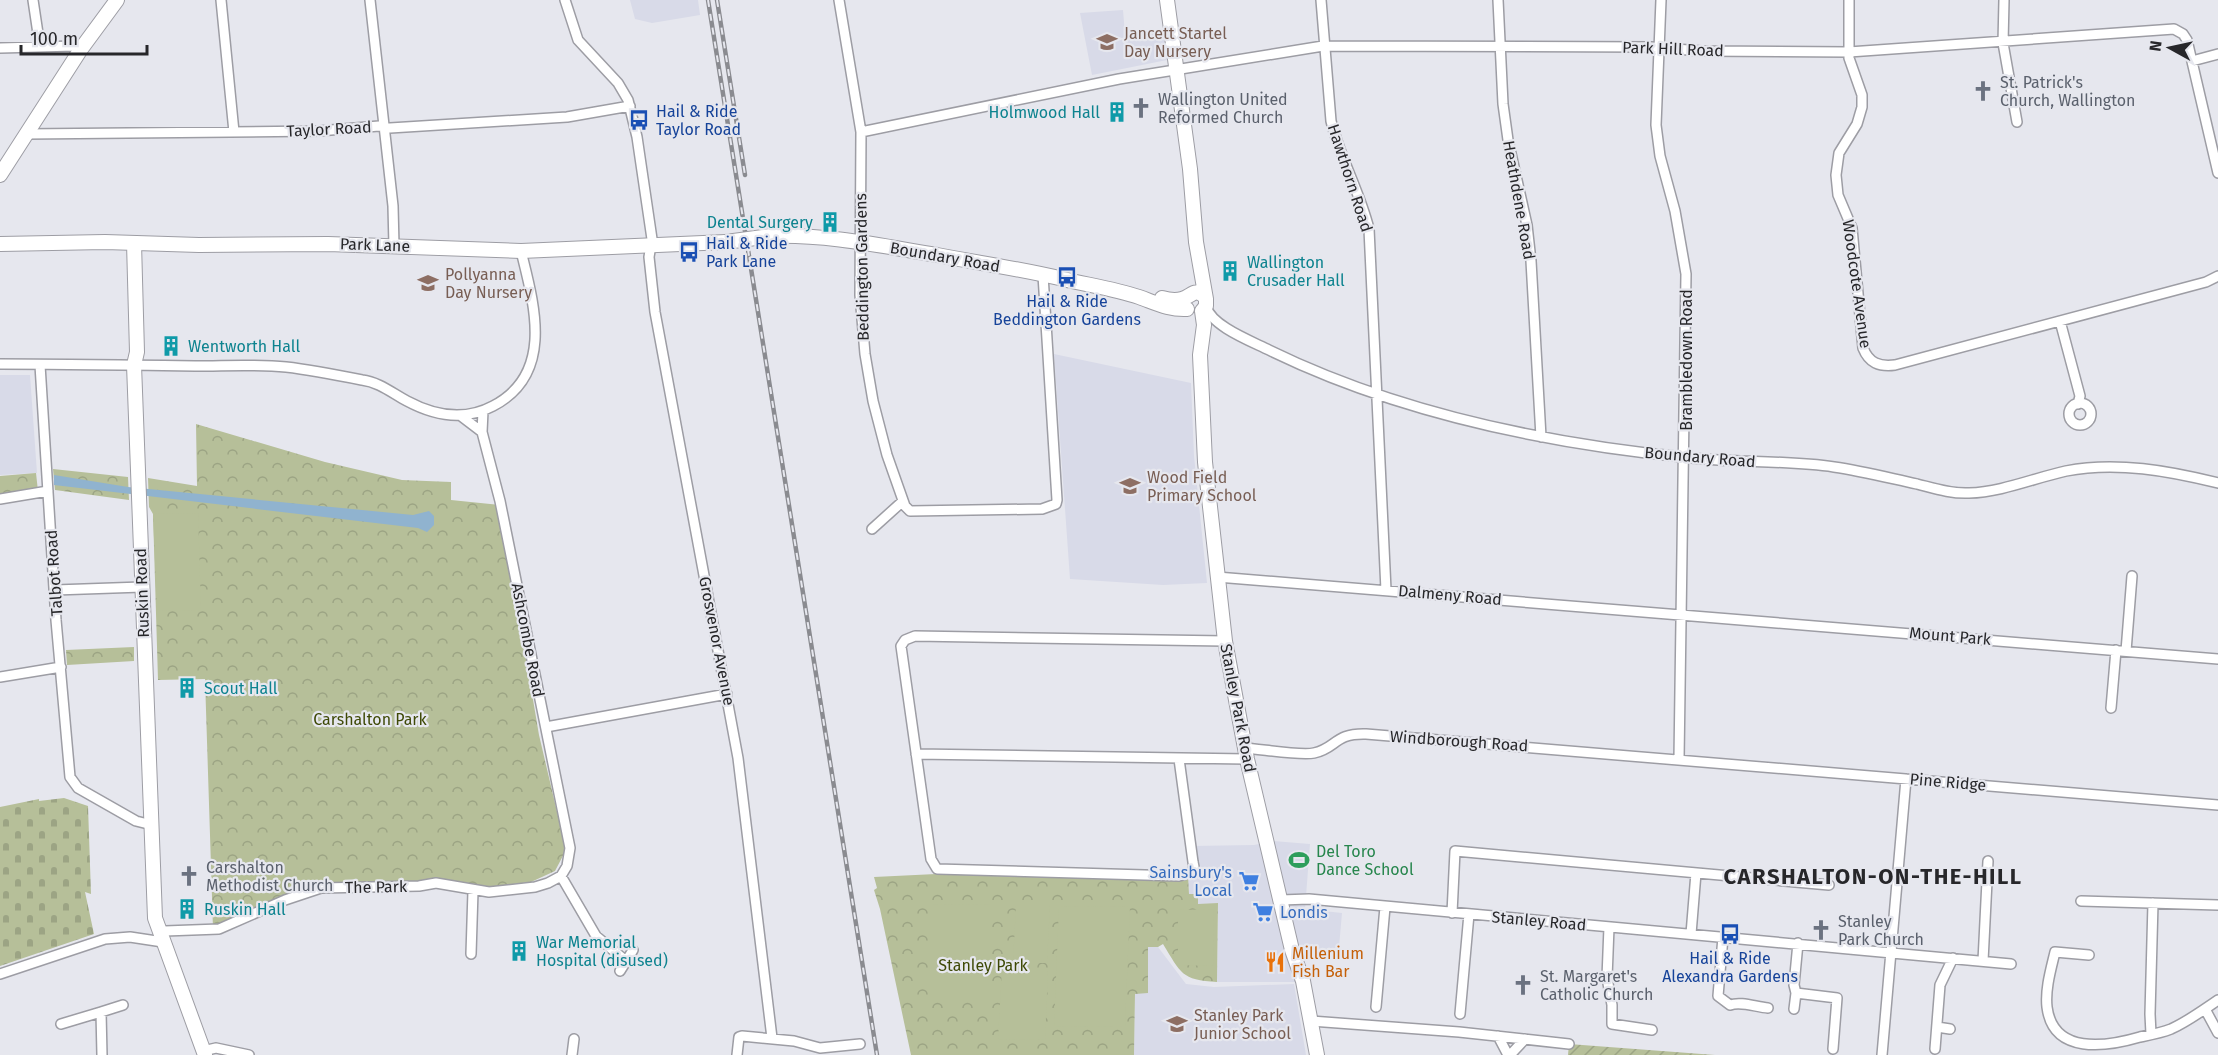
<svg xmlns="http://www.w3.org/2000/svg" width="2218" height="1055" viewBox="0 0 2218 1055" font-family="'Fira Sans',sans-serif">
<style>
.built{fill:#d8dae8}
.cemetery{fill:url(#cemetery-stones)}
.park{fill:url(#park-crowns)}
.garden{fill:url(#garden-furrows)}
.pitch{fill:#b6bf99}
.water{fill:#90b3cf}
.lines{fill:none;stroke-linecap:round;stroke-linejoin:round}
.street-casing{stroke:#9d9da4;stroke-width:12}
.secondary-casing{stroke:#9d9da4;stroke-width:16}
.street{stroke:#fff;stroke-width:9}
.secondary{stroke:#fff;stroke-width:14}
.rail-casing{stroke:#8a8b90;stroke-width:4.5}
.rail{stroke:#e6e7ee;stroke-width:2;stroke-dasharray:7;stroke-linecap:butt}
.secondary-bridge-casing{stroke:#9d9da4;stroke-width:16;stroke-linecap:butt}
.secondary-bridge{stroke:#fff;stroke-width:14}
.labels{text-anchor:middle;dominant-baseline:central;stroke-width:4.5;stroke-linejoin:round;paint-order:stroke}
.education-label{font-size:16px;fill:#785e54;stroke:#e6e7ee;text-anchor:start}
.street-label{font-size:16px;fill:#27272a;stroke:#e6e7ee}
.worship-label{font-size:16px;fill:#5b616d;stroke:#e6e7ee;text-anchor:start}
.transit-label{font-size:16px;fill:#164399;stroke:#e6e7ee;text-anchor:start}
.culture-label{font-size:16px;fill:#0d838f;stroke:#e6e7ee;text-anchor:start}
.park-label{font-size:16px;fill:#3e4906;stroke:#e6e7ee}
.leisure-label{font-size:16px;fill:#27864d;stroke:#e6e7ee;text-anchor:start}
.shop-label{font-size:16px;fill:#366cbe;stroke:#e6e7ee;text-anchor:end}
.food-label{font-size:16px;fill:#c56008;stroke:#e6e7ee;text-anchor:start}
.district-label{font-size:22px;font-weight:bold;letter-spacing:1.5px;fill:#27272a;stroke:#e6e7ee}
</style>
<defs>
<pattern id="cemetery-stones" width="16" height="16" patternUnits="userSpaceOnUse" patternTransform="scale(1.5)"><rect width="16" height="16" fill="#b6bf99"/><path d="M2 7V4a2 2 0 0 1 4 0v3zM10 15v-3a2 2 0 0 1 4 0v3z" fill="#9ca484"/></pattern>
<pattern id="park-crowns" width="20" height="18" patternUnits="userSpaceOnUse" patternTransform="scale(1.5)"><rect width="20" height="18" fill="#b6bf99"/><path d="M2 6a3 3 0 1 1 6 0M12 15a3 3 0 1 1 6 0" fill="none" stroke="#9ca484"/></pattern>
<pattern id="garden-furrows" width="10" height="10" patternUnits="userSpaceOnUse" patternTransform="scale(1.5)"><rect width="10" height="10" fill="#b6bf99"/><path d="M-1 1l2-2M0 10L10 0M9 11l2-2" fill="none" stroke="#9ca484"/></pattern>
</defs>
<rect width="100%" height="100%" fill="#e6e7ee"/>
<path class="built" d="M630,0H698L700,15L652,23L635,19Z
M1123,10L1125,35L1163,29L1167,60L1092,75L1080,13Z
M1054,354L1191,383L1194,456L1207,583L1163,585L1070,579Z
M0,375H30L37,473L0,475Z
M1273,841L1310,844L1305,909L1342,913L1339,947L1292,957L1296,982H1217L1218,904H1198L1189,895L1188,875L1192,874V846L1254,845Z
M1148,947H1158L1186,984L1214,987L1294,984L1306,1055H1134L1135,993H1148Z"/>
<path class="cemetery" d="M64,798L88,806L91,894L85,892L94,934L0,966V807L39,799V801Z"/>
<path class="park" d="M196,424L325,462L402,480L451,482V500L500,505L539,735L566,850L555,871L531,882L474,889L447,882L335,886L213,929L205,679L158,680L153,514L149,507L148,478L197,486Z
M53,469L128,477L129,500L55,490Z
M36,473L38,491L0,498V476Z
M134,647V661L67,665L66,650Z
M936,874L1188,875L1189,894H1198V904L1218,903L1217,982C1181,980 1181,973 1163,944L1158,947H1148V993L1135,994L1134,1055H911L880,909L874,890L877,888L874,877Z"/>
<path class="garden" d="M1569,1044L1715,1055H1568Z"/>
<path class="pitch" d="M198,513L201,610L157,611L153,514Z
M990,904V997H932V905Z
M1016,905H1050L1047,963H1013Z
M1059,906L1130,907L1125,1027L1054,1026Z
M1214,909L1213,966L1178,965V910Z
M1002,969H1048L1045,1040L998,1039Z"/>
<path class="water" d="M54,475L128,487L413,515L429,511L434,516V525L427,532L418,528L54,485Z"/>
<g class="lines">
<g class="street-casing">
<path id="street" d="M33,0L40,47
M221,0L234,132
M370,0L393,206L394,246
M565,0L578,40L618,83L628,100L637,137L652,239L649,257L655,312L738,758L772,1038
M839,0L861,132L860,295L865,354L873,401L887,455L905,506L910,511L1042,509L1056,504L1057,500L1043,275
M1321,0L1331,121C1340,158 1360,192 1369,229L1386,590
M1498,0L1503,104L1508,140L1527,225L1531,261L1541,437
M1661,0L1656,125L1660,156L1675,211L1686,274L1679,759
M1849,0V58L1862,95V107L1857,124L1839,153L1836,175L1838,195L1852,228L1863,348C1869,363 1879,367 1895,365L2206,282L2218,276
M2004,0L2003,43L2017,122
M0,48L75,46L81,49
M2192,61L2218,54
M861,132L1119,79L1323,46L1651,47L1701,51L1849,52L2174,29L2183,34L2187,40L2218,173
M26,134L319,131L379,126L390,128L567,117L630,106
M1206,306C1211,326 1251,341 1269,350C1400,414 1548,444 1692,458C1739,463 1787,460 1834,467C1862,471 1889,478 1917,484C1933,488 1951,494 1969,493C2002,492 2034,478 2066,471C2116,461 2170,471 2218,483
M2060,321L2080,396L2078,404
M0,364C65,364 130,365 195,366C225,366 257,364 286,367C312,370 337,375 362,380C379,382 392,393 407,401C435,416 465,421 493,406C555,374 534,304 521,251
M40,365L56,620L70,777L78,788L136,821L152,825
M2069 414a11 11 0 1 1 22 0a11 11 0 1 1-22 0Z
M461,416L482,432
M0,499L48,491
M872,529L903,501
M1217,577L2218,659
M55,590L142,587
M2126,651L2132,576
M0,677L61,667
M2111,708L2116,650
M546,727L727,694
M1244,748C1261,749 1300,756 1314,753C1337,748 1334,733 1366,734L2218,805
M916,754L1247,759
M1179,759L1193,862L1194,867L1191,873L1179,876L937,869L931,859L901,646L905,640L915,636L1225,641
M561,876L596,936L626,961
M1281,900L1309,899L2011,964
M2081,901L2218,905
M1452,913L1455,851L1829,885
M1609,927L1607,978L1612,1005V1024L1652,1030
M159,933L165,931L219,929L285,900L321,888L419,886L436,883L489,892L535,887L548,883L561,876L567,866L570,848L500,501L482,432L483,411
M1691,934L1696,873
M1723,937L1718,996L1730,1005C1741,1001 1756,1007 1768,1008
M471,954L473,891
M2089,955L2055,952C2051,969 2045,989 2047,1007C2053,1055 2106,1047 2140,1037C2150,1035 2161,1033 2171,1029C2187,1022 2203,1010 2218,1000
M1983,961L1988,861
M620,971L633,950
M0,974L105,939L130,937L163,942
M1796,993L1837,998L1833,1049
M1376,1007L1385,907
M1794,1009L1796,993L1794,985L1798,943
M2205,1009L2218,1033
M101,1012L123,1005
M1460,1014L1469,914
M1311,1021L1459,1032L1569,1044
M61,1024L101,1012L102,1055
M1937,1027L1950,1029
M2151,1034L2150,1014L2153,903
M1498,1036L1508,1055
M1935,1049L1940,985L1953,958
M203,1051L216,1048L249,1055
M572,1055L574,1039
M737,1055L739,1037L742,1036L794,1041L820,1048L860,1044
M1510,1055L1525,1039
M1882,1055L1906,779"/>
</g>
<g class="secondary-casing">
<path id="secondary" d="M1167,0L1190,169L1196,242L1206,299V306L1202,311
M0,175L81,49L117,0
M770,236C826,234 882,246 937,255C979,263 1022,269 1063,279C1088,285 1115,289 1139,297C1156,303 1169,310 1187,309
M134,243L137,352L134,365L155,918L205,1055
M0,244L105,242L199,245L328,244L521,251L726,242
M1162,298C1169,300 1175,301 1182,299C1192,296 1194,288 1204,296
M1202,311L1204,325L1200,355L1205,462L1225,641L1247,759L1292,950L1303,981L1317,1055"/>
</g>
<use href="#street" class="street"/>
<use href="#secondary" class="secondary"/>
<g class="rail-casing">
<path id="rail" d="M708,0L877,1055
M717,0L745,175"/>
</g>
<use href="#rail" class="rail"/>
<g class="secondary-bridge-casing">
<path id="secondary-bridge" d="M726,242L770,236"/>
</g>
<use href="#secondary-bridge" class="secondary-bridge"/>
</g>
<defs>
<g id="school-bare" transform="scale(1.62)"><path d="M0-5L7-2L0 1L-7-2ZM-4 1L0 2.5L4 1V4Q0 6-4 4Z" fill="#8d6e63" stroke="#e6e7ee" stroke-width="2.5" paint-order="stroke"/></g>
<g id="church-bare" transform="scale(1.62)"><path d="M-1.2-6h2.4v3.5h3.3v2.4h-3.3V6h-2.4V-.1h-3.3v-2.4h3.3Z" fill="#6b7280" stroke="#e6e7ee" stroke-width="2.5" paint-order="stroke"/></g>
<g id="building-bare" transform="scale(1.62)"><path d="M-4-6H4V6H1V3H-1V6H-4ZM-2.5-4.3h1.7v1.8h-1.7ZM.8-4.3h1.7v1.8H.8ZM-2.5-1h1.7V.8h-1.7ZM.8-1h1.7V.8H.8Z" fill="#0f9aa8" stroke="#e6e7ee" stroke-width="2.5" paint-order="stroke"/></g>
<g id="bus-bare" transform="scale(1.62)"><path d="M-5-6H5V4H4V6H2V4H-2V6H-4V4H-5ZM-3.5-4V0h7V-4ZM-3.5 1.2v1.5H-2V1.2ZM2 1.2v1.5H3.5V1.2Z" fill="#1a4fb4" stroke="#e6e7ee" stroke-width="2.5" paint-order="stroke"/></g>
<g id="stadium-bare" transform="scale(1.62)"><path d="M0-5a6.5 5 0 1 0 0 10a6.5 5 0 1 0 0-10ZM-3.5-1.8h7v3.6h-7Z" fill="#2e9e5b" stroke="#e6e7ee" stroke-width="2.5" paint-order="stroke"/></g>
<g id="supermarket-bare" transform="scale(1.62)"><path d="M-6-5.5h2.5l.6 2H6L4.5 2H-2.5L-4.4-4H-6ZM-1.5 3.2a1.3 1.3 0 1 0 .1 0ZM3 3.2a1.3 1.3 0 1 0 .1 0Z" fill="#3f7fe0" stroke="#e6e7ee" stroke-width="2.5" paint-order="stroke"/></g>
<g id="restaurant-bare" transform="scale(1.62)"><path d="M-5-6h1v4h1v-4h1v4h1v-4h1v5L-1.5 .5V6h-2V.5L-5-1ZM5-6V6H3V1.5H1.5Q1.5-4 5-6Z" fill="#e8710a" stroke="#e6e7ee" stroke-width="2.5" paint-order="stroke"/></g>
</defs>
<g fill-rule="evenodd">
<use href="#school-bare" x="1107" y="42"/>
<use href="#church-bare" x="1983" y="91"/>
<use href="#church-bare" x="1141" y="108"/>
<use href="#building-bare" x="1117" y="112"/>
<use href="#bus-bare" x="639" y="120"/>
<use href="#building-bare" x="830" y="222"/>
<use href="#bus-bare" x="689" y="252"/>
<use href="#building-bare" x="1230" y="271"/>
<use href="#bus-bare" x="1067" y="277"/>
<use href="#school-bare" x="428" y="283"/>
<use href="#building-bare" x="171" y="346"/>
<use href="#school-bare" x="1130" y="486"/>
<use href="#building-bare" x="187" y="688"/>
<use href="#stadium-bare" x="1299" y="860"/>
<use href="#church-bare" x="189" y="876"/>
<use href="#supermarket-bare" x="1249" y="881"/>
<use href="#building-bare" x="187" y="909"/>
<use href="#supermarket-bare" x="1263" y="912"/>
<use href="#church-bare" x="1821" y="930"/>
<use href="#bus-bare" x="1730" y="934"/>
<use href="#building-bare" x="519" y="951"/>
<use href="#restaurant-bare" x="1275" y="962"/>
<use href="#church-bare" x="1523" y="985"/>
<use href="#school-bare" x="1177" y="1024"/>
</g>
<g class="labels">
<g class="education-label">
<text x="1124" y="33">Jancett Startel<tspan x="1124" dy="18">Day Nursery</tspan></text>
<text x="445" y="274">Pollyanna<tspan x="445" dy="18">Day Nursery</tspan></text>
<text x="1147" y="477">Wood Field<tspan x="1147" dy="18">Primary School</tspan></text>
<text x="1194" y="1015">Stanley Park<tspan x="1194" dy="18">Junior School</tspan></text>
</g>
<g class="street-label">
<text transform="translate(1673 49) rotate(2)">Park Hill Road</text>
<text transform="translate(329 129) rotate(-3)">Taylor Road</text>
<text transform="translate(1350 178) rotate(72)">Hawthorn Road</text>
<text transform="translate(1519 200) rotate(80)">Heathdene Road</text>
<text transform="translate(375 245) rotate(2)">Park Lane</text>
<text transform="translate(945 257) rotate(10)">Boundary Road</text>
<text transform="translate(862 267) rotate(-91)">Beddington Gardens</text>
<text transform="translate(1857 284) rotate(82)">Woodcote Avenue</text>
<text transform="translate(1686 360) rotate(-90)">Brambledown Road</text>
<text transform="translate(1700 457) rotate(5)">Boundary Road</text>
<text transform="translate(54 573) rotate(-94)">Talbot Road</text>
<text transform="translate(142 593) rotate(-92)">Ruskin Road</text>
<text transform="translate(1450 595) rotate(5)">Dalmeny Road</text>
<text transform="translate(1950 636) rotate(5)">Mount Park</text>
<text transform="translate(528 640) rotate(79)">Ashcombe Road</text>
<text transform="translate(717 641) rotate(79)">Grosvenor Avenue</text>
<text transform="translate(1238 708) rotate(79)">Stanley Park Road</text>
<text transform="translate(1459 741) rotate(4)">Windborough Road</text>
<text transform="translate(1948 782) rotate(5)">Pine Ridge</text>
<text transform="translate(376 887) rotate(-1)">The Park</text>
<text transform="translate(1539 921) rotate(5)">Stanley Road</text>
</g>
<g class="worship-label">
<text x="2000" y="82">St. Patrick's<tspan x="2000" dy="18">Church, Wallington</tspan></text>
<text x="1158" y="99">Wallington United<tspan x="1158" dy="18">Reformed Church</tspan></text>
<text x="206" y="867">Carshalton<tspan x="206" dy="18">Methodist Church</tspan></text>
<text x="1838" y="921">Stanley<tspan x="1838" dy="18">Park Church</tspan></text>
<text x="1540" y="976">St. Margaret's<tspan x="1540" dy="18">Catholic Church</tspan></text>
</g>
<g class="transit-label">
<text x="656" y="111">Hail &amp; Ride<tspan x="656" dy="18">Taylor Road</tspan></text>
<text x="706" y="243">Hail &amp; Ride<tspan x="706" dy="18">Park Lane</tspan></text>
<text x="1067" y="301" text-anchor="middle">Hail &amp; Ride<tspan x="1067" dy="18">Beddington Gardens</tspan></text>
<text x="1730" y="958" text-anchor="middle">Hail &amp; Ride<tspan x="1730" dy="18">Alexandra Gardens</tspan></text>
</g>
<g class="culture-label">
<text x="1100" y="112" text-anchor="end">Holmwood Hall</text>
<text x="813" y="222" text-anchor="end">Dental Surgery</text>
<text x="1247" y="262">Wallington<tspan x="1247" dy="18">Crusader Hall</tspan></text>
<text x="188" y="346">Wentworth Hall</text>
<text x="204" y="688">Scout Hall</text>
<text x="204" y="909">Ruskin Hall</text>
<text x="536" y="942">War Memorial<tspan x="536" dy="18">Hospital (disused)</tspan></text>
</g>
<g class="park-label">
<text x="370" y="719">Carshalton Park</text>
<text x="983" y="965">Stanley Park</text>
</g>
<g class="leisure-label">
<text x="1316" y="851">Del Toro<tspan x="1316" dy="18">Dance School</tspan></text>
</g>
<g class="shop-label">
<text x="1232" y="872">Sainsbury's<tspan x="1232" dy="18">Local</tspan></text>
<text x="1280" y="912" text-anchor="start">Londis</text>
</g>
<g class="food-label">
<text x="1292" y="953">Millenium<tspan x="1292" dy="18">Fish Bar</tspan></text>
</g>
<g class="district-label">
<text x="1873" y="876">CARSHALTON-ON-THE-HILL</text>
</g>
</g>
<g transform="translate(2170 48) rotate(278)" stroke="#e6e7ee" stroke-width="4.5" paint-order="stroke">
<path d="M0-4.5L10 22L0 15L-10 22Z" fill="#27272a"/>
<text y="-9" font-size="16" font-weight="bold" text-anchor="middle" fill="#27272a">N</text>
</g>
<path d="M21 45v9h126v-9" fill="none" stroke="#27272a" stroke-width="3"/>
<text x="30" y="45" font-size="18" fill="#27272a" stroke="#e6e7ee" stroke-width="4.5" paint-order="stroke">100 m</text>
</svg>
